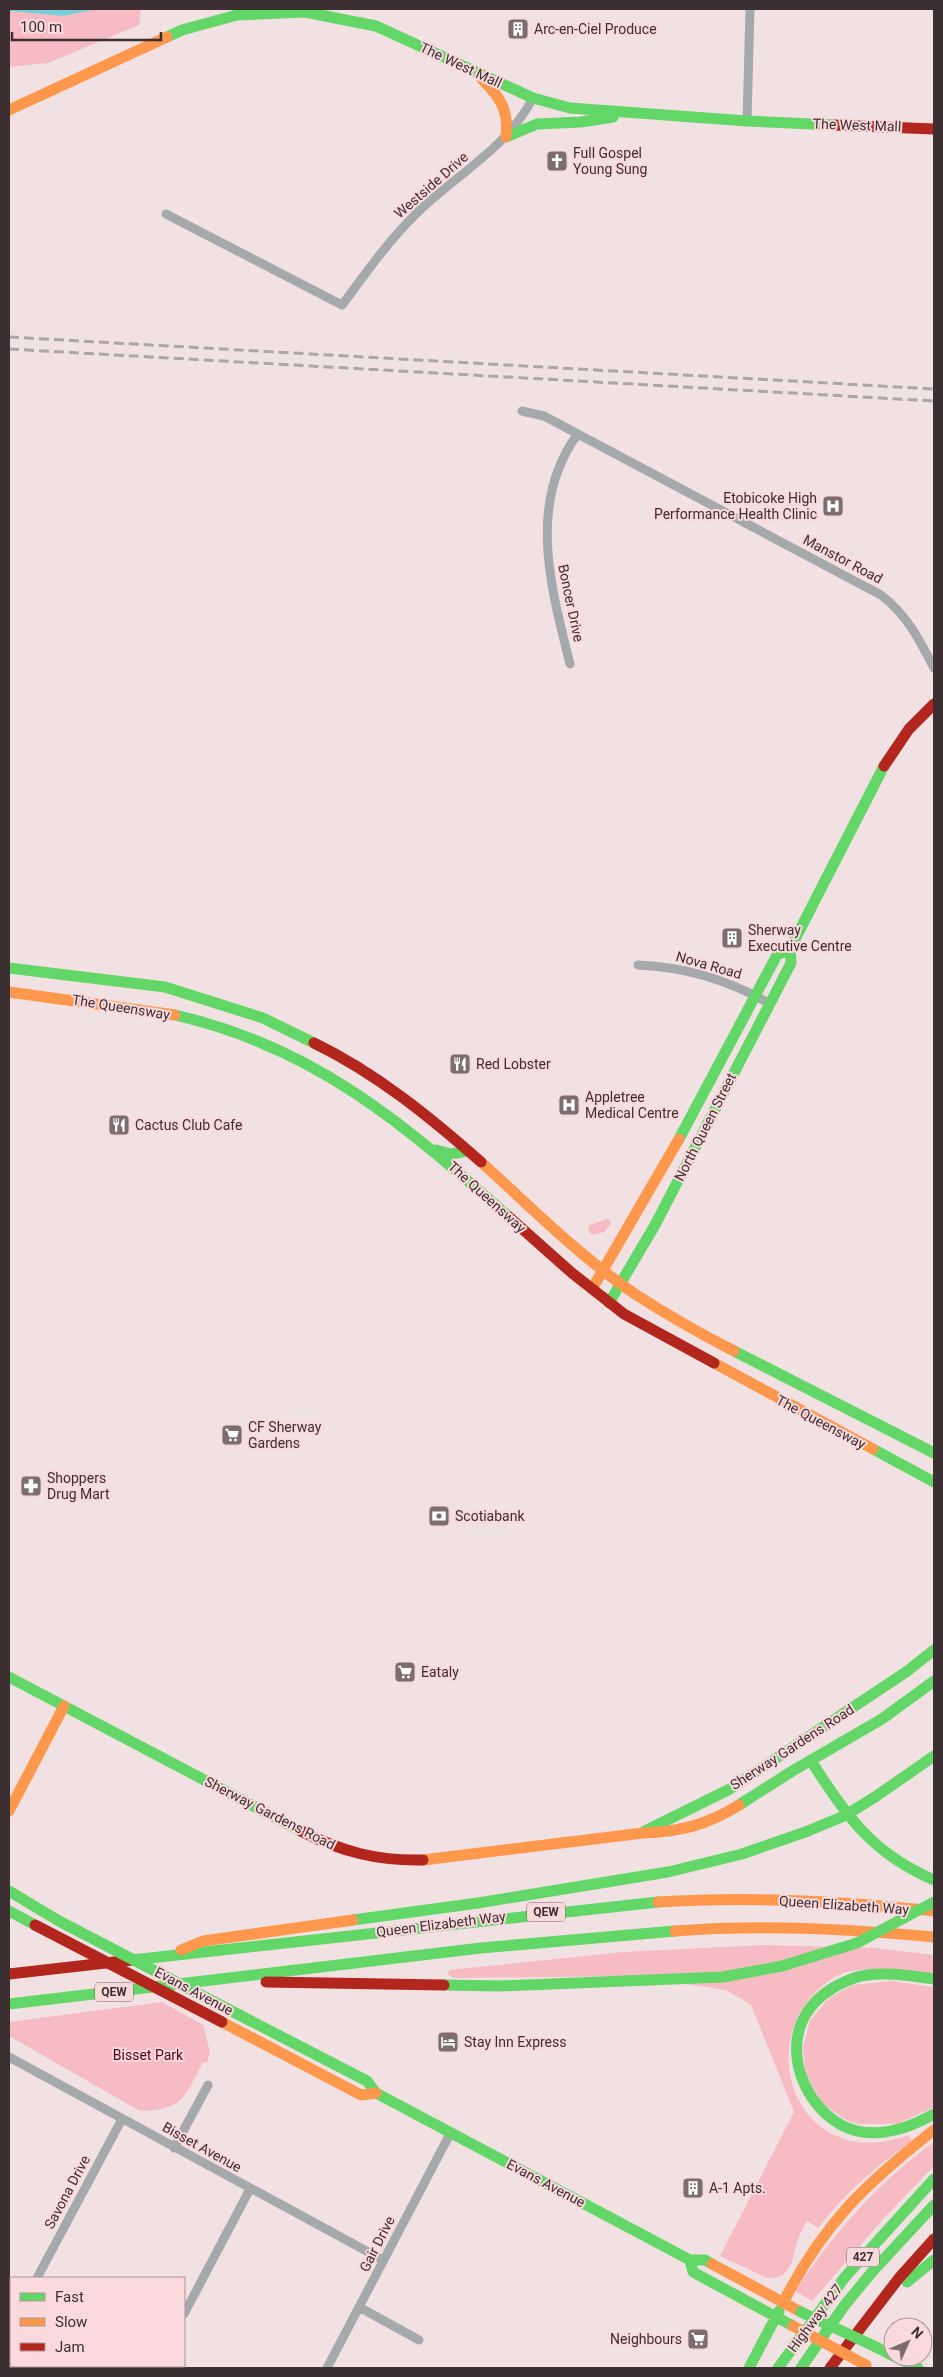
<svg xmlns="http://www.w3.org/2000/svg" width="943" height="2377" viewBox="0 0 943 2377" font-family="Roboto,sans-serif">
<style>
.green{fill:#f6bbc3}
.water{fill:#78cdd6}
.lines{fill:none;stroke-linecap:round;stroke-linejoin:round}
.street{stroke:#a6a9ab;stroke-width:9}
.fast{stroke:#63d668;stroke-width:11}
.slow{stroke:#ff974d;stroke-width:11}
.jam{stroke:#b3261e;stroke-width:11}
.rail{stroke:#aba7a8;stroke-width:3;stroke-dasharray:10 5;stroke-linecap:butt}
.fast-bridge{stroke:#63d668;stroke-width:11}
.slow-bridge{stroke:#ff974d;stroke-width:11}
.jam-bridge{stroke:#b3261e;stroke-width:11}
.labels{text-anchor:middle;dominant-baseline:central;stroke-width:4;stroke-linejoin:round;paint-order:stroke}
.shield{fill:#fad9dc;stroke:#756264;stroke-width:1}
.shield-label{font-size:12px;font-weight:bold;fill:#3c2f31}
.poi-label{font-size:14px;fill:#3c2f31;stroke:#fad9dc;text-anchor:start}
.street-label{font-size:14px;fill:#3c2f31;stroke:#fad9dc}
.park-label{font-size:14px;fill:#56021d;stroke:#fad9dc}
</style>
<rect width="100%" height="100%" fill="#f2e1e2"/>
<path class="green" d="M97,9H141L139,25L48,63L9,67V11L63,16Z
M608,1219L611,1224L604,1232L593,1235L589,1232L588,1227L590,1225Z
M763,1945L874,1948L934,1955V1974C907,1971 878,1966 851,1971C834,1974 821,1986 810,1998C772,2043 785,2120 845,2139C866,2146 889,2142 909,2135L912,2141C876,2166 845,2193 818,2228L807,2221C804,2227 800,2233 798,2239C791,2259 794,2278 767,2278L720,2256L794,2112L751,2005L726,1990L633,1976L453,1978L447,1973L450,1970L623,1952Z
M891,1981L934,1987V2107L897,2124H858L846,2120L823,2104L806,2076L803,2048L810,2021L829,1998L853,1985Z
M162,2002L203,2025L210,2052L207,2063L203,2062C185,2096 184,2110 140,2111L9,2036V2022Z
M934,2142V2166L884,2218L812,2301L795,2291C836,2231 875,2185 934,2142Z"/>
<path class="water" d="M9,9H97L63,16L9,11Z"/>
<g class="lines">
<path class="street" d="M747,121L750,9
M166,214L342,305C366,273 388,241 417,213C457,174 506,149 533,98
M522,411L544,416L881,595C907,615 919,639 934,668
M570,664C551,588 527,504 577,435
M638,965C685,967 729,980 770,1004
M9,2057L383,2260
M174,2148L208,2085
M37,2278L122,2119
M359,2307L419,2340
M184,2314L250,2189
M9,2332L11,2327
M155,2368L156,2366
M327,2368L451,2132"/>
<path class="fast" d="M167,37L182,30L237,15L305,12L376,26L533,98L570,108L747,121L834,125
M506,137L537,124L581,122L613,117
M9,968L165,987L263,1018L314,1043
M175,1015C315,1047 404,1124 509,1217
M679,1139L777,955L790,949
M436,1150L451,1154L467,1151
M609,1303L655,1225L791,963L790,949L884,766
M734,1351L934,1453
M873,1449L934,1482
M9,1677L301,1831
M811,1761C847,1816 871,1853 934,1880
M875,1797L934,1756
M739,1805L794,1770L882,1719L934,1681
M645,1831L730,1789L906,1672L934,1650
M9,1891L59,1921
M9,1911L35,1925
M353,1920L478,1903L668,1872L742,1854L808,1831
M132,1960L658,1902
M934,1979C909,1976 878,1970 854,1978C835,1985 817,1996 806,2014C780,2056 811,2120 857,2131C884,2137 911,2127 934,2114
M444,1985L499,1986L723,1977L782,1966
M9,2004L481,1948L675,1931
M249,2020L367,2081L376,2093L690,2260H705L712,2264
M690,2260L693,2272L793,2326
M907,2282L934,2260
M876,2347L893,2356
M896,2357L918,2368
M749,2368L779,2311
M778,2368L845,2277L934,2179
M801,2368L844,2306L872,2272L934,2205"/>
<path class="slow" d="M482,79C500,97 509,110 506,137
M9,110L167,37
M9,992L175,1015
M481,1162C532,1208 581,1258 638,1296C669,1316 701,1334 734,1351
M592,1289L679,1139
M714,1363L873,1449
M9,1811L64,1706
M423,1860L643,1833C679,1832 707,1825 739,1805
M658,1902C750,1896 843,1901 934,1911
M675,1931C762,1924 847,1929 934,1937
M181,1950L203,1941L353,1920
M222,2022L361,2095L376,2093
M712,2264L801,2312
M783,2303C823,2224 865,2184 934,2130"/>
<path class="jam" d="M834,125L934,129
M884,766L909,729L934,704
M314,1043C376,1073 430,1117 481,1162
M509,1217L572,1273L624,1314L714,1363
M301,1831C342,1852 378,1861 423,1860
M9,1974L132,1960
M266,1982L444,1985
M830,2368L899,2278L934,2239"/>
<path class="rail" d="M9,337L934,389
M9,349L934,401"/>
<path class="fast-bridge" d="M808,1831L844,1816L875,1797
M59,1921L249,2020
M782,1966L857,1943L934,1902
M801,2312L876,2347"/>
<path class="slow-bridge" d="M793,2326L866,2365"/>
<path class="jam-bridge" d="M35,1925L222,2022"/>
</g>
<defs>
<g id="building-square" transform="scale(1.125)"><rect x="-9" y="-9" width="18" height="18" rx="4" fill="#7c6d6f" stroke="#fad9dc"/><path d="M-4-6H4V6H1V3H-1V6H-4ZM-2.5-4.3h1.7v1.8h-1.7ZM.8-4.3h1.7v1.8H.8ZM-2.5-1h1.7V.8h-1.7ZM.8-1h1.7V.8H.8Z" fill="#fff"/></g>
<g id="church-square" transform="scale(1.125)"><rect x="-9" y="-9" width="18" height="18" rx="4" fill="#7c6d6f" stroke="#fad9dc"/><path d="M-1.2-6h2.4v3.5h3.3v2.4h-3.3V6h-2.4V-.1h-3.3v-2.4h3.3Z" fill="#fff"/></g>
<g id="hospital-square" transform="scale(1.125)"><rect x="-9" y="-9" width="18" height="18" rx="4" fill="#7c6d6f" stroke="#fad9dc"/><path d="M-5-5h3v3.5h4V-5h3V5h-3V1.5h-4V5h-3Z" fill="#fff"/></g>
<g id="restaurant-square" transform="scale(1.125)"><rect x="-9" y="-9" width="18" height="18" rx="4" fill="#7c6d6f" stroke="#fad9dc"/><path d="M-5-6h1v4h1v-4h1v4h1v-4h1v5L-1.5 .5V6h-2V.5L-5-1ZM5-6V6H3V1.5H1.5Q1.5-4 5-6Z" fill="#fff"/></g>
<g id="supermarket-square" transform="scale(1.125)"><rect x="-9" y="-9" width="18" height="18" rx="4" fill="#7c6d6f" stroke="#fad9dc"/><path d="M-6-5.5h2.5l.6 2H6L4.5 2H-2.5L-4.4-4H-6ZM-1.5 3.2a1.3 1.3 0 1 0 .1 0ZM3 3.2a1.3 1.3 0 1 0 .1 0Z" fill="#fff"/></g>
<g id="pharmacy-square" transform="scale(1.125)"><rect x="-9" y="-9" width="18" height="18" rx="4" fill="#7c6d6f" stroke="#fad9dc"/><path d="M-2-6h4v4h4v4h-4v4h-4v-4h-4v-4h4Z" fill="#fff"/></g>
<g id="bank-square" transform="scale(1.125)"><rect x="-9" y="-9" width="18" height="18" rx="4" fill="#7c6d6f" stroke="#fad9dc"/><path d="M-6-4H6V4H-6ZM0-2.3a2.3 2.3 0 1 0 0 4.6a2.3 2.3 0 1 0 0-4.6Z" fill="#fff"/></g>
<g id="hotel-square" transform="scale(1.125)"><rect x="-9" y="-9" width="18" height="18" rx="4" fill="#7c6d6f" stroke="#fad9dc"/><path d="M-6-4.5h1.5V1H6V5H4.5V3h-9V5H-6ZM-4 0a1.8 1.8 0 1 1 3.6 0ZM.5 0V-2.5h3Q6-2.5 6 0Z" fill="#fff"/></g>
</defs>
<g fill-rule="evenodd">
<use href="#building-square" x="518" y="29"/>
<use href="#church-square" x="557" y="161"/>
<use href="#hospital-square" x="833" y="506"/>
<use href="#building-square" x="732" y="938"/>
<use href="#restaurant-square" x="460" y="1064"/>
<use href="#hospital-square" x="569" y="1105"/>
<use href="#restaurant-square" x="119" y="1125"/>
<use href="#supermarket-square" x="232" y="1435"/>
<use href="#pharmacy-square" x="31" y="1486"/>
<use href="#bank-square" x="439" y="1516"/>
<use href="#supermarket-square" x="405" y="1672"/>
<use href="#hotel-square" x="448" y="2042"/>
<use href="#building-square" x="693" y="2188"/>
<use href="#supermarket-square" x="698" y="2339"/>
</g>
<g class="labels">
<g class="shield">
<rect x="527" y="1902.5" width="38" height="19" rx="4"/>
<rect x="95" y="1982.5" width="38" height="19" rx="4"/>
<rect x="847" y="2247.5" width="32" height="19" rx="4"/>
</g>
<g class="shield-label">
<text x="546" y="1912">QEW</text>
<text x="114" y="1992">QEW</text>
<text x="863" y="2257">427</text>
</g>
<g class="poi-label">
<text x="534" y="29">Arc-en-Ciel Produce</text>
<text x="573" y="153">Full Gospel<tspan x="573" dy="16">Young Sung</tspan></text>
<text x="817" y="498" text-anchor="end">Etobicoke High<tspan x="817" dy="16">Performance Health Clinic</tspan></text>
<text x="748" y="930">Sherway<tspan x="748" dy="16">Executive Centre</tspan></text>
<text x="476" y="1064">Red Lobster</text>
<text x="585" y="1097">Appletree<tspan x="585" dy="16">Medical Centre</tspan></text>
<text x="135" y="1125">Cactus Club Cafe</text>
<text x="248" y="1427">CF Sherway<tspan x="248" dy="16">Gardens</tspan></text>
<text x="47" y="1478">Shoppers<tspan x="47" dy="16">Drug Mart</tspan></text>
<text x="455" y="1516">Scotiabank</text>
<text x="421" y="1672">Eataly</text>
<text x="464" y="2042">Stay Inn Express</text>
<text x="709" y="2188">A-1 Apts.</text>
<text x="682" y="2339" text-anchor="end">Neighbours</text>
</g>
<g class="street-label">
<text transform="translate(461 65) rotate(25)">The West Mall</text>
<text transform="translate(857 125) rotate(2)">The West Mall</text>
<text transform="translate(431 185) rotate(-41)">Westside Drive</text>
<text transform="translate(843 559) rotate(28)">Manstor Road</text>
<text transform="translate(571 603) rotate(78)">Boncer Drive</text>
<text transform="translate(709 965) rotate(16)">Nova Road</text>
<text transform="translate(121 1007) rotate(9)">The Queensway</text>
<text transform="translate(705 1127) rotate(-63)">North Queen Street</text>
<text transform="translate(487 1197) rotate(42)">The Queensway</text>
<text transform="translate(821 1422) rotate(28)">The Queensway</text>
<text transform="translate(792 1747) rotate(-33)">Sherway Gardens Road</text>
<text transform="translate(270 1813) rotate(27)">Sherway Gardens Road</text>
<text transform="translate(844 1905) rotate(4)">Queen Elizabeth Way</text>
<text transform="translate(441 1924) rotate(-7)">Queen Elizabeth Way</text>
<text transform="translate(194 1991) rotate(28)">Evans Avenue</text>
<text transform="translate(202 2147) rotate(29)">Bisset Avenue</text>
<text transform="translate(546 2183) rotate(28)">Evans Avenue</text>
<text transform="translate(67 2192) rotate(-62)">Savona Drive</text>
<text transform="translate(377 2244) rotate(-63)">Gair Drive</text>
<text transform="translate(815 2318) rotate(-53)">Highway 427</text>
</g>
<g class="park-label">
<text x="148" y="2055">Bisset Park</text>
</g>
</g>
<rect width="943" height="2377" fill="none" stroke="#3c2f31" stroke-width="20"/>
<rect x="10" y="2277" width="175" height="90" fill="#fad9dc" stroke="#ae9598"/>
<rect x="20" y="2293" width="25" height="8" fill="#63d668" stroke="#ae9598"/>
<text x="55" y="2302" font-size="15" fill="#3c2f31">Fast</text>
<rect x="20" y="2318" width="25" height="8" fill="#ff974d" stroke="#ae9598"/>
<text x="55" y="2327" font-size="15" fill="#3c2f31">Slow</text>
<rect x="20" y="2343" width="25" height="8" fill="#b3261e" stroke="#ae9598"/>
<text x="55" y="2352" font-size="15" fill="#3c2f31">Jam</text>
<g transform="translate(908 2342) rotate(45)"><circle r="24" fill="#fad9dc" stroke="#ae9598"/>
<path d="M0-4L9 19L0 12L-9 19Z" fill="#7c6d6f"/>
<text y="-8" font-size="14" font-weight="bold" text-anchor="middle" fill="#3c2f31">N</text>
</g>
<path d="M12 32v8h149v-8" fill="none" stroke="#3c2f31" stroke-width="2.5"/>
<text x="20" y="32" font-size="15" fill="#3c2f31" stroke="#fad9dc" stroke-width="4" paint-order="stroke">100 m</text>
</svg>
